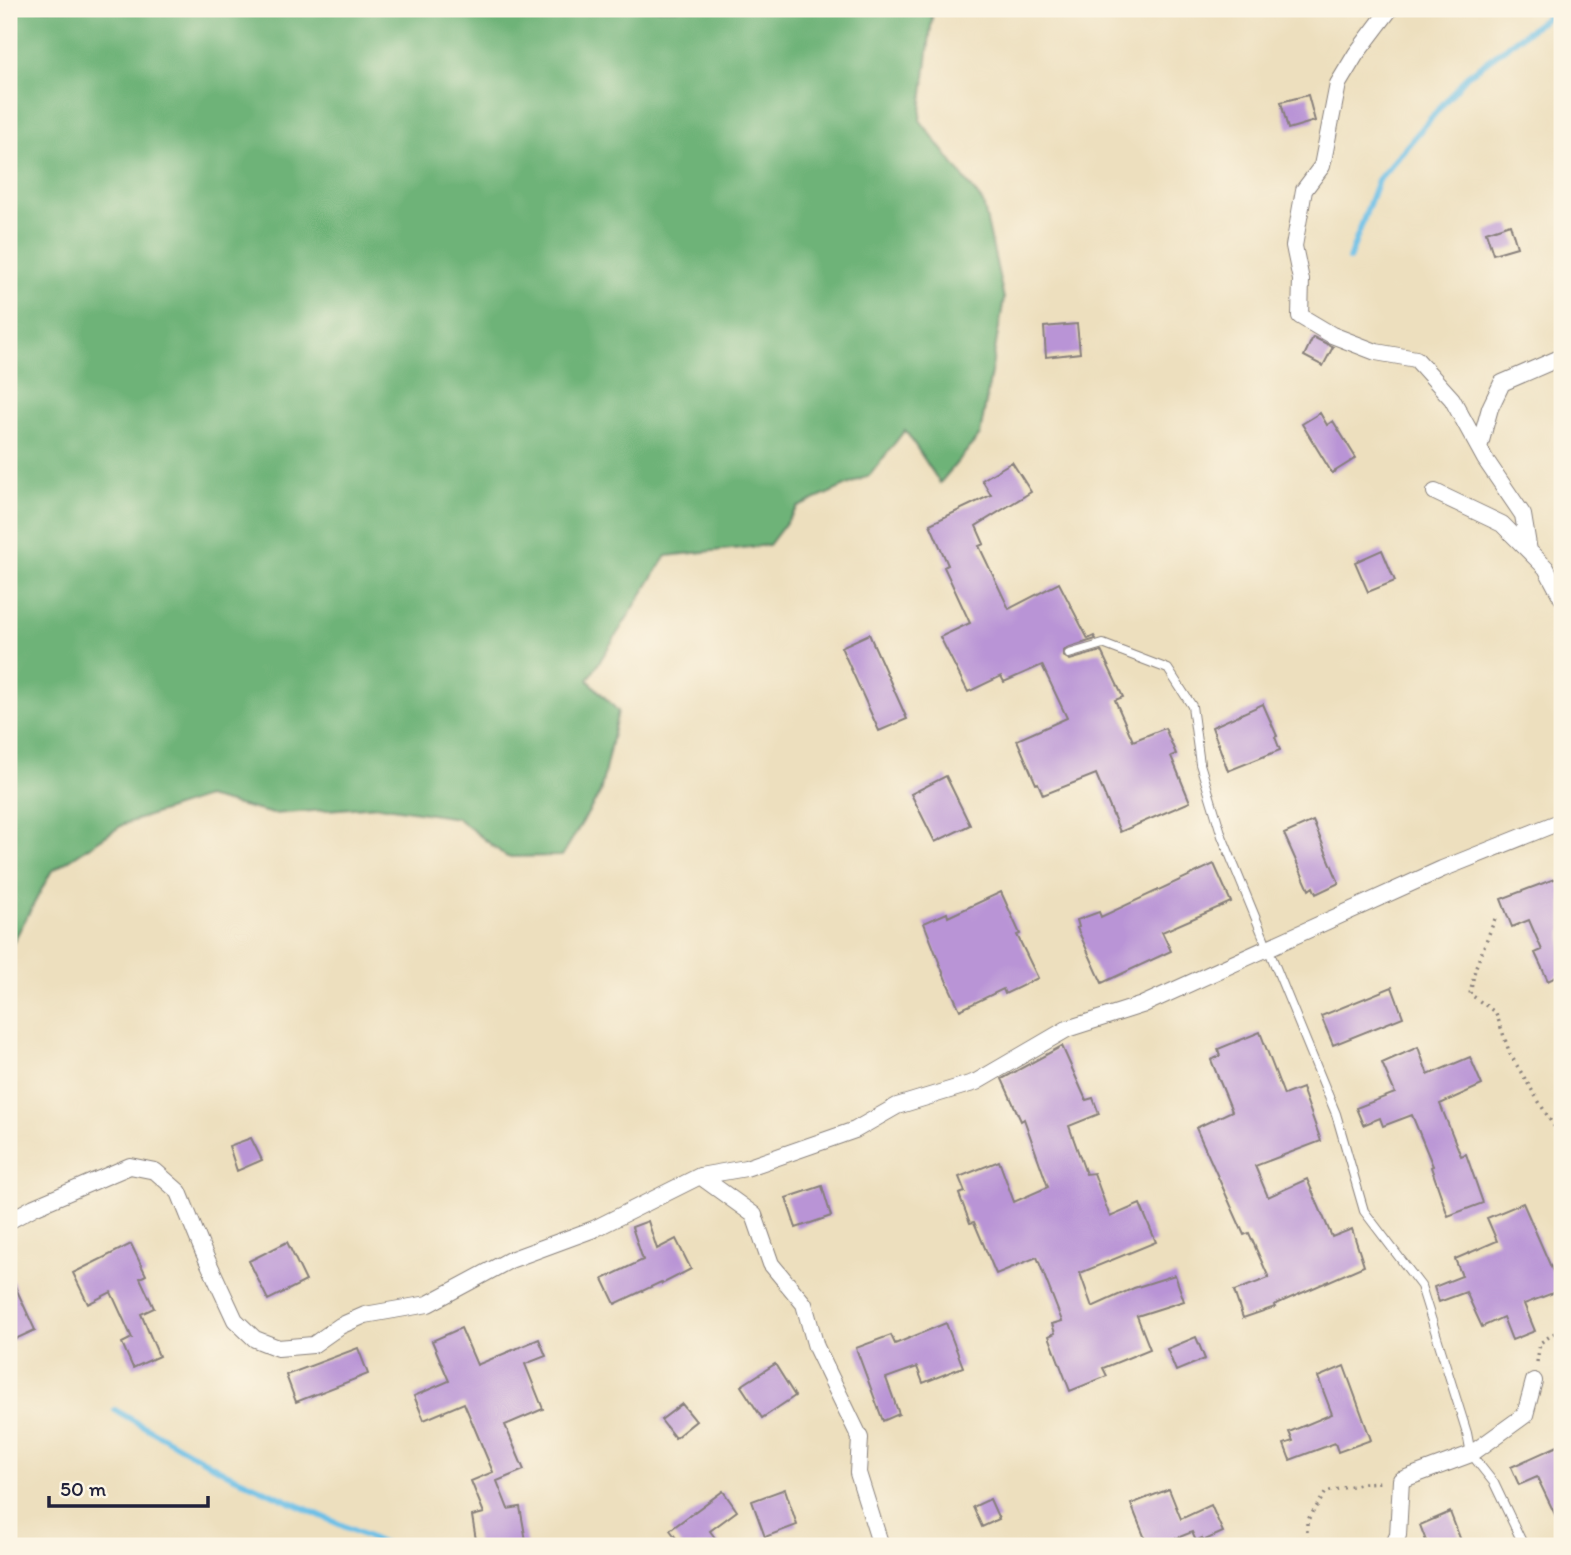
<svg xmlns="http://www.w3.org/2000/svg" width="1571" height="1555" viewBox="0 0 1571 1555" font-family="Itim,sans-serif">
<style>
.forest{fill:#6eb378;stroke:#486a5a;stroke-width:2}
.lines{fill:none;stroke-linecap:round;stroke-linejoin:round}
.stream{stroke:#6bbfe7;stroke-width:6}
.building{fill:#b994d6}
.service-casing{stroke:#88807c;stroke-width:10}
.minor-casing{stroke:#88807c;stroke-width:18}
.path{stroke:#88807c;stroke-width:3.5;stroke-dasharray:2 5;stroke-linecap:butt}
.service{stroke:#fff;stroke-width:8}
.minor{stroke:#fff;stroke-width:16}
</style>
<rect width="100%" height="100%" fill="#fcf5e5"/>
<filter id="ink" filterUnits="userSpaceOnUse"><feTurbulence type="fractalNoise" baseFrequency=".0143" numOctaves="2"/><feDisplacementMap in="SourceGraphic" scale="14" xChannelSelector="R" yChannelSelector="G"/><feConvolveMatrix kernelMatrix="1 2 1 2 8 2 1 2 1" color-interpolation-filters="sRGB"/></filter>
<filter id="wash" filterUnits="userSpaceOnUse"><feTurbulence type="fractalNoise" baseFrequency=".00686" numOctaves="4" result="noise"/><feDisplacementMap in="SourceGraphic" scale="28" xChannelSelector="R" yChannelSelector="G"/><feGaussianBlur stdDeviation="1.57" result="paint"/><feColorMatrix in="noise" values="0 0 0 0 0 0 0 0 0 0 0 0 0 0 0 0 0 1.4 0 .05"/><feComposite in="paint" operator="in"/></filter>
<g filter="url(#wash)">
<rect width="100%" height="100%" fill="#eddfbe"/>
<path class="forest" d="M9,9H933L920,120L983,203L1004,299L980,435L940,483L905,430L870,475L798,507L769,545L666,556L588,680L618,711L600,793L562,856L507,857L457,818L379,806L273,814L206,797L124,824L51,872L9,950Z"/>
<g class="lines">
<path class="stream" d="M1349,259L1378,180L1467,76L1558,9
M115,1410L228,1474L388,1546"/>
</g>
<g id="blocks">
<path class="building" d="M1308,95L1315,121L1288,129L1281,102Z
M1510,224L1517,247L1493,254L1486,232Z
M1077,324L1080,353L1046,357L1044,327Z
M1313,337L1333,347L1323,366L1304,356Z
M1320,413L1327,425L1333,421L1356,458L1332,473L1302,424Z
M1012,462L1031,492L976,526L984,544L979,546L1009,609L1059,583L1088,639L1094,636L1096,639L1067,648L1063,652V656L1070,660L1101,651L1123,697L1115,700L1133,741L1165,728L1176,754L1171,756L1190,802L1120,832L1096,774L1043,795L1038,783L1036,784L1017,740L1067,718L1042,665L1004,682L1001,676L968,692L940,637L970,623L944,567L948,565L930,524L991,495L982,480Z
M1382,550L1395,581L1368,592L1355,562Z
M869,634L907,719L879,731L841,647Z
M1263,704L1277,736L1275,737L1280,750L1228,771L1212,727Z
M946,776L970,825L935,842L911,794Z
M1313,821L1339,883L1316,894L1313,887L1309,890L1284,834Z
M1214,864L1231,902L1162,932L1171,951L1102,983L1077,928L1079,927L1077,920L1099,912L1101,917Z
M1557,878L1562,890V974L1548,981L1535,953L1542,950L1529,920L1512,927L1501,899Z
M1001,892L1020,934L1017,935L1038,978L1005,994L1003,989L960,1010L946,980L924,923L947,913L948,917Z
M1392,987L1403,1017L1333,1045L1321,1016Z
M1260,1032L1284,1095L1302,1088L1321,1141L1255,1166L1268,1197L1307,1179L1332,1237L1352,1229L1364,1266L1274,1305L1275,1307L1243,1318L1234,1291L1269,1278L1249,1233L1244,1235L1196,1128L1232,1111L1211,1060L1220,1056L1218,1049Z
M1062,1046L1086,1100L1093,1098L1099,1114L1069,1126L1086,1174L1094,1173L1110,1217L1140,1204L1156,1242L1080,1273L1092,1307L1134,1288L1175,1275L1184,1301L1137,1316L1150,1349L1103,1368L1107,1376L1070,1391L1049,1336L1055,1333L1052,1324L1062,1321L1037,1257L996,1274L974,1222L970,1223L959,1194L965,1192L959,1177L999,1161L1014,1202L1048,1187L1024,1119L1021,1121L1002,1079Z
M1418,1047L1428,1075L1470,1057L1482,1085L1440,1104L1461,1156L1466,1154L1483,1203L1448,1216L1431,1167L1433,1166L1412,1115L1383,1126L1380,1118L1363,1125L1356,1108L1395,1093L1382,1063Z
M251,1138L262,1160L237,1171L229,1146Z
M822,1186L831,1216L796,1228L786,1198Z
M1523,1203L1561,1290L1524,1304L1535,1331L1512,1340L1503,1317L1482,1327L1466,1292L1439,1302L1434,1287L1462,1276L1455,1259L1497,1241L1487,1218Z
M648,1221L657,1249L676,1239L691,1269L662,1284L661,1282L615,1304L603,1279L643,1260L632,1227Z
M287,1242L306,1281L268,1300L249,1261Z
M131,1244L146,1275L140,1278L154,1308L141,1314L159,1356L133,1368L122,1343L132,1338L111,1292L88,1304L73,1273Z
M9,1273L35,1330L9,1342Z
M946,1323L963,1367L923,1383L917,1367L886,1378L899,1414L883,1421L856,1348L891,1335L895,1344Z
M461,1328L477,1365L539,1339L546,1356L525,1364L543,1409L505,1425L524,1470L497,1481L508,1509L520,1507L527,1546H477L472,1516L484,1513L471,1481L493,1472L464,1403L424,1420L414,1396L449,1381L432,1341Z
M1196,1337L1205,1359L1176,1371L1167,1349Z
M358,1348L368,1374L296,1402L286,1375Z
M775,1364L795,1396L762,1418L741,1386Z
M1344,1366L1371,1440L1338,1452L1335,1443L1290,1460L1284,1444L1293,1441L1289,1432L1332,1414L1318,1377Z
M682,1404L696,1421L675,1438L661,1420Z
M1562,1444V1529L1537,1477L1519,1485L1511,1467Z
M785,1489L797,1525L765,1537L752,1501Z
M1169,1489L1181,1519L1211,1505L1223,1532L1203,1541L1202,1538L1196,1541L1192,1532L1157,1546H1148L1131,1504Z
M723,1491L737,1511L710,1531L721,1546H682L670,1530Z
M990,1499L999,1519L982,1527L973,1507Z
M1450,1512L1463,1546H1428L1420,1525Z"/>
</g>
</g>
<g filter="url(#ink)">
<use href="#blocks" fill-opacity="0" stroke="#88807c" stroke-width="2"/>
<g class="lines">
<g class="service-casing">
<path id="service" d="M1069,654L1103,644L1168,669L1192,706L1200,764L1222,836L1336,1114L1364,1211L1421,1286L1467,1433L1471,1454L1494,1483L1524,1546"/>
</g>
<g class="minor-casing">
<path id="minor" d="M1390,9L1356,54L1338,84L1322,166L1304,190L1294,246L1301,280L1300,316L1332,335L1376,352L1416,359L1452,399L1485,459L1523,515L1529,551
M1479,448L1490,408L1502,383L1562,357
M1435,492L1502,524L1546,568L1562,598
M700,1176L754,1215L771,1264L804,1304L816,1347L860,1438L858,1473L881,1546
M9,1221L34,1207L130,1166L155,1171L179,1192L203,1251L235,1320L255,1339L278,1348L313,1345L340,1326L365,1315L428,1304L510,1260L594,1229L700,1176L746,1168L855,1130L897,1106L976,1082L1067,1029L1142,1005L1442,869L1562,821
M1393,1546L1398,1535L1401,1480L1471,1454L1525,1415L1534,1381"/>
</g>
<path class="path" d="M1495,919L1475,969L1470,994L1496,1013L1510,1054L1553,1125L1562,1134
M1537,1362L1540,1343L1562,1328
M1307,1546V1521L1326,1492L1364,1483L1382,1482"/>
<use href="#service" class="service"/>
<use href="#minor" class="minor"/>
</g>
</g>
<rect width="1571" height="1555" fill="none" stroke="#fcf5e5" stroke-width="35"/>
<path d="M49 1496v10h159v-10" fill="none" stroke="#22223b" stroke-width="3.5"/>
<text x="60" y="1496" font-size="21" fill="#22223b" stroke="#fcf5e5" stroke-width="5" paint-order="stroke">50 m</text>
</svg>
